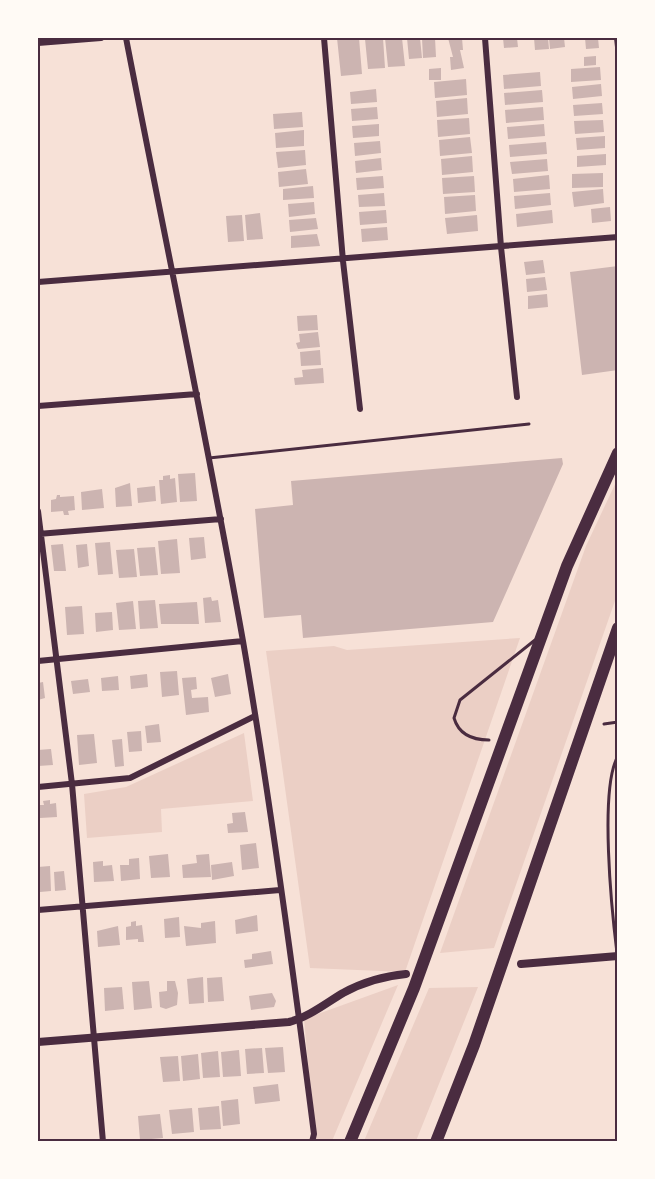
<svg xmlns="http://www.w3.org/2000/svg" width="655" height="1179" viewBox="0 0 655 1179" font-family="'Archivo Narrow',sans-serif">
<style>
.green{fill:#ebcfc5}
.building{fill:#ccb4b1}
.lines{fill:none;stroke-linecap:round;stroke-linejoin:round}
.service{stroke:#4a2c40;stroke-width:3}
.minor{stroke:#4a2c40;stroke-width:6}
.tertiary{stroke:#4a2c40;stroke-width:8}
.motorway{stroke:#4a2c40;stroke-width:12}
.neatline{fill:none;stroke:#4a2c40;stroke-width:2}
</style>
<rect width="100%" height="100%" fill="#f7e1d7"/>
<path class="green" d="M617,480V595L494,948L440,953L586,546Z
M520,638L405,972L310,968L266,651L334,646L347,650Z
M244,733L253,801L161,809L162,832L87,838L84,794L126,787Z
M398,985L332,1141H315L304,1019Z
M478,987L416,1141H364L429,988Z"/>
<path class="building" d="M337,38H359L362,74L341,76Z
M383,38L385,68L368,69L365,39Z
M385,38H402L405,66L388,67Z
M407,38H420L422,58L409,59Z
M422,38H435L436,57L423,58Z
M448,38H462L463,50H460L464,68L451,70L450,57H453Z
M503,38H517L518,47L504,48Z
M534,38H548L549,49L535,50Z
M549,38H564L565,47L550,49Z
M585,38H598L599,48L586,49Z
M596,56V65L584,66V57Z
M600,67L601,80L571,82V69Z
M441,68V80H429V69Z
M540,72L541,86L504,89L503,75Z
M466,79L467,95L435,98L434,82Z
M601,84L602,96L573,99L572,87Z
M376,89L377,102L351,104L350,92Z
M542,90L543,102L505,105L504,93Z
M467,98L468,114L437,117L436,101Z
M602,103L603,114L574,116L573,105Z
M377,107L378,119L352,121L351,109Z
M543,107L544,120L506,123L505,110Z
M302,112L303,127L274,129L273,114Z
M469,118L470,134L438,137L437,120Z
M603,120L604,132L575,134L574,121Z
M379,124V136L353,138L352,126Z
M544,124L545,136L508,139L507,127Z
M304,130V146L276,148L275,133Z
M605,136V148L577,150L576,138Z
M470,137L472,153L440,156L439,140Z
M380,141L381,153L355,156L354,143Z
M546,142L547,154L510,157L509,145Z
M305,150L306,165L278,168L276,152Z
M606,154V165L577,167V156Z
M472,156L473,172L442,175L441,159Z
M381,158L382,170L356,173L355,161Z
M547,159L548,171L512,174L510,162Z
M306,169L308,184L279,187L278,172Z
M603,173V187L572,188V174Z
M549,175L550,189L514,192L513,179Z
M383,176L384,188L357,190L356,178Z
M474,176L475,192L443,194L442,178Z
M313,186L314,198L283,200V189Z
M603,189L604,203L574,207L572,192Z
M384,193L385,206L359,207L358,195Z
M550,193L551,205L515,209L514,196Z
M475,195L476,211L445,214L444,197Z
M314,202L315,214L289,217L288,204Z
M610,207L611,221L592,223L591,209Z
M386,210L387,223L360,225L359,212Z
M552,210L553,223L517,227L516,214Z
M260,213L263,239L247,240L245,215Z
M242,215L244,241L228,242L226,216Z
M477,215L478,231L447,234L445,218Z
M316,218L318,229L290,232L289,220Z
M387,227L388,240L362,242L361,229Z
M317,234L320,246L291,248V236Z
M543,260L545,273L526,275L524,262Z
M618,266V370L582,375L570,272Z
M545,277L547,290L527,292L526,279Z
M547,294L548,307L528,309V296Z
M317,315L318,330L298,331L297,316Z
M318,332L320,347L298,349L296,343L300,342L299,334Z
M320,350L321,365L301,366L300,352Z
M323,368L324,383L295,385L294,378L303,377L302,370Z
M562,458L563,464L493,622L303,638L301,615L264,618L255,509L293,505L291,481Z
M195,473L197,501L180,502L178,474Z
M170,475V479L175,478L177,502L161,504L159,480H163V476Z
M130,483L132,506L116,507L115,488Z
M155,486L156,501L138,503L137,488Z
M102,489L104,508L82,510L81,492Z
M57,495H60V497L74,496L75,510L68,511L69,515H64L63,511L51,512V500L56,499Z
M204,537L206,558L191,560L189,538Z
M177,539L180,573L161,574L158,541Z
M110,542L113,574L98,575L95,543Z
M63,544L66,571H54L51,545Z
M87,544L89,566L78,568L76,545Z
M155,547L158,575L140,576L137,548Z
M134,549L137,577L119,578L116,550Z
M211,597L212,601L218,600L221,622L205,623L203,598Z
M155,600L158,628L140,629L138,601Z
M133,601L136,629L119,630L116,603Z
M197,602L199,624H161L159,604Z
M82,606L84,634L67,635L65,607Z
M112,612L113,630L96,632L95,613Z
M177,671L179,695L162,697L160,672Z
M147,674L148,687L131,689L130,676Z
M228,674L231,694L215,697L211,678Z
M118,676L119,690L102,691L101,678Z
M196,677L197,689L191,690L192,698L208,697L209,712L186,715L182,678Z
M88,679L90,692L73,694L71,681Z
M43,682L45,698L38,700V683Z
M159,724L161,742L147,743L145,726Z
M141,731L142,751L129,752L127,732Z
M94,734L97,763L79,765L77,735Z
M122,739L124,766L115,767L112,740Z
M51,749L53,765L38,766V750Z
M50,800V804L56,803L57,817L40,818L39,805H44L43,801Z
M245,812L248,832L228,833L227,824L233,823L232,813Z
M256,843L259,868L242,870L240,845Z
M168,854L170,877L151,878L149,856Z
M209,854L211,877L183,878L182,865L197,863L196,855Z
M139,858L140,879L121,881L120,865H129V859Z
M103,861V866L112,865L114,881L94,882L93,862Z
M232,862L234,876L212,880L211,865Z
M50,866L51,891L40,892L38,867Z
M64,871L66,890L55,891L54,872Z
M257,915L258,931L236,934L235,920Z
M179,917L180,937L165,938L164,919Z
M136,921V926L142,925L144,942H138V939L126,940V927L131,926V922Z
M215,921L216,943L186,946L184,926L201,928V923Z
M118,926L120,945L98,947L97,931Z
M271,951L273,964L245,968L244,960L252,959V954Z
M203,977L204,1003L189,1004L187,979Z
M222,977L224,1001L208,1002L207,978Z
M149,981L152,1008L134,1010L132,982Z
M167,981H175L178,993L177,1005L166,1009L160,1007L159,992L167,991Z
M122,987L124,1009L105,1011L104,988Z
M272,993L276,1001L274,1007L251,1010L249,996Z
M283,1047L285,1072L268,1073L265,1048Z
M262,1048L264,1073L247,1074L245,1049Z
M239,1050L241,1076L223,1077L221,1052Z
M218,1051L220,1077L203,1078L201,1053Z
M198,1054L200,1079L183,1081L181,1056Z
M178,1056L180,1081L163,1082L160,1057Z
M278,1084L280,1101L255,1104L253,1087Z
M238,1099L240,1124L223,1126L221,1101Z
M219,1106L221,1129L200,1130L198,1108Z
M192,1108L194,1132L172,1134L169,1110Z
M160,1114L163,1138L140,1140L138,1116Z"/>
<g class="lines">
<path class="service" d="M209,458L529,424
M604,724L618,722
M489,740C473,740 459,735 454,718L460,700L535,640
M617,953C612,913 599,788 618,756"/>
<path class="minor" d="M126,38C165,239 207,439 243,641C271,804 293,969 314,1134L312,1142
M324,38L343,261L360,409
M485,38L501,247L517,397
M617,38L618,47
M38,43L101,38
M38,282L618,237
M38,406L197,394
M38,511L72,784L103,1142
M38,534L221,519
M38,661L243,641
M38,787L130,778L255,716
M38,910L280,890"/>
<path class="tertiary" d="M521,964L618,956
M38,1042L289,1022C309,1017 326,1003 343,993C363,982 384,976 406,974"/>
<path class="motorway" d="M350,1142L414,988L567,566L618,453
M436,1142L474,1045L618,628"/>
</g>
<rect width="655" height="1179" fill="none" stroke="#fffaf5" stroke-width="78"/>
<rect x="39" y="39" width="577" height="1101" class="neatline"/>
</svg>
